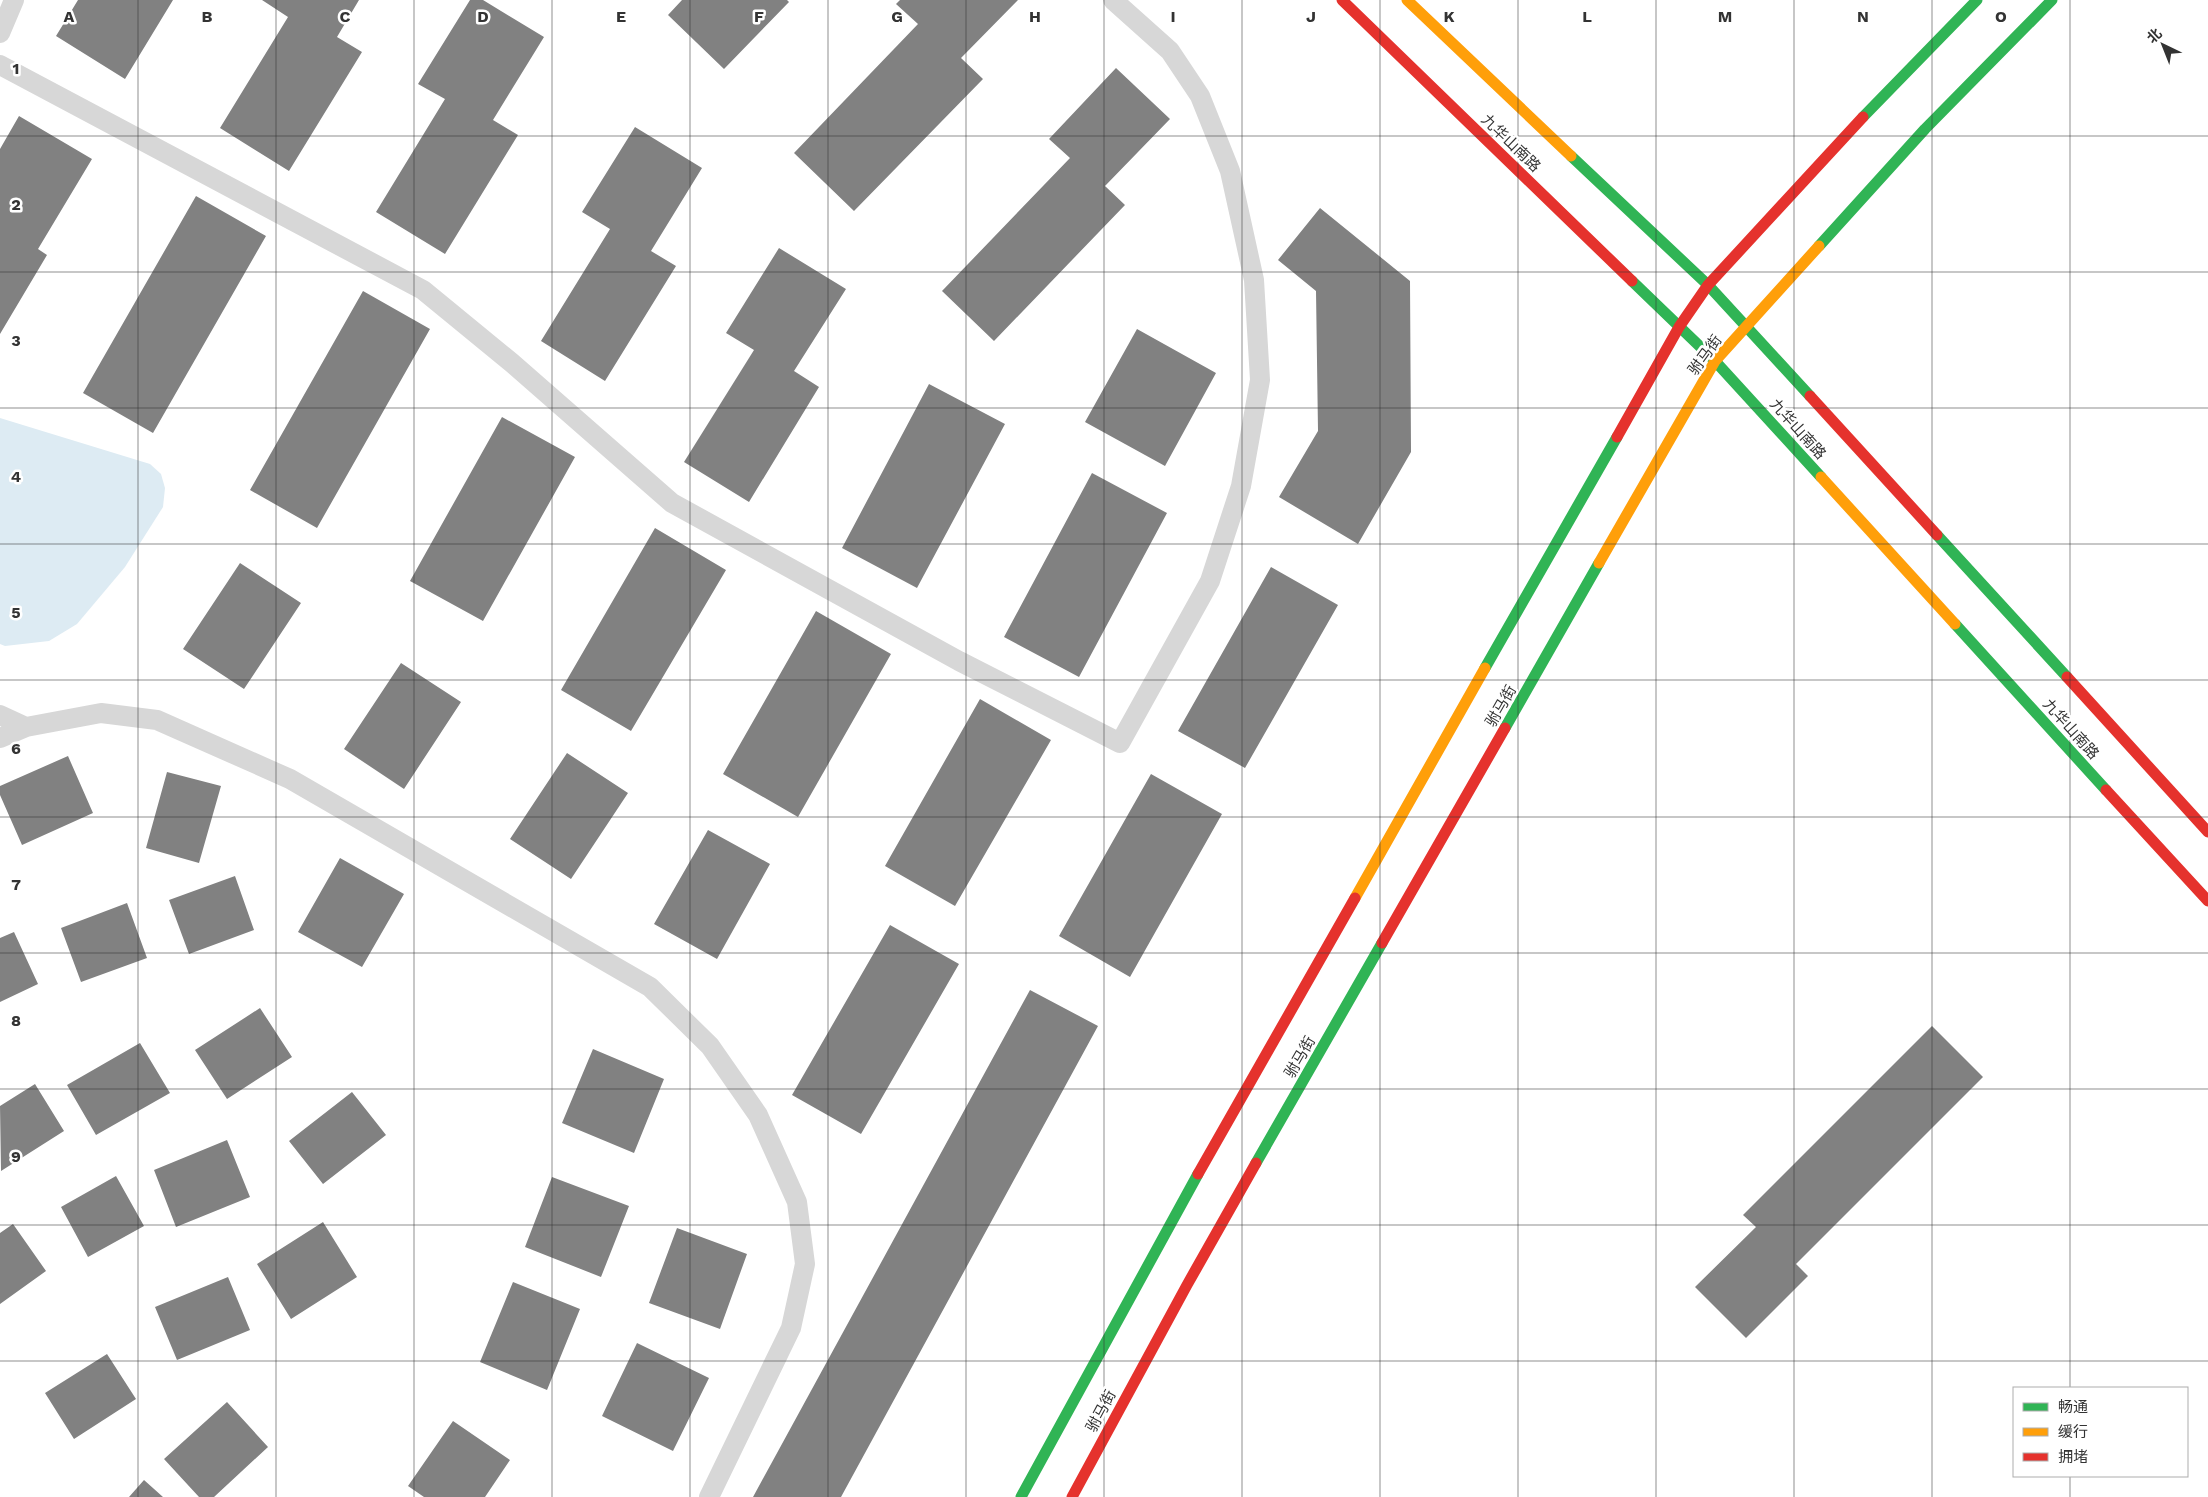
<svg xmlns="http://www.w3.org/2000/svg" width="2208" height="1497" viewBox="0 0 2208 1497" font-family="'Work Sans','Noto Sans SC',sans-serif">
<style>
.water{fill:#ddebf3}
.building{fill:#818181}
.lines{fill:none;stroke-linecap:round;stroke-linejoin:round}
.lane{stroke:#d7d7d7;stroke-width:20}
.fast{stroke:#30b455;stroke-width:11}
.slow{stroke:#ff9f0a;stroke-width:11}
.jam{stroke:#e5322d;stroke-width:11}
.grid{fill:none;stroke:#333;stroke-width:1;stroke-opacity:0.55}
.labels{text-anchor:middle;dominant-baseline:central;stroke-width:5;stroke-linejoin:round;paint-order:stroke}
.street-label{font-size:15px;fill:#333;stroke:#fff}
.grid-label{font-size:16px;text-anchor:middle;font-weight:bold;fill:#333;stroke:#fff;stroke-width:5;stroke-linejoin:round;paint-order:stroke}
</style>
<rect width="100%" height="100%" fill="#fff"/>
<path class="water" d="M0,418L150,464L161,474L165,488L163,507L125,567L77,624L49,641L5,646L0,644Z"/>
<path class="building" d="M78,0H173L125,79L56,36Z
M262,0H359L337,37L362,52L289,171L220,128L288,17Z
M470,0H483L544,37L493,120L518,135L445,254L376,212L445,99L418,84Z
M682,0H787L789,2L724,69L668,15Z
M900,0H1018L961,58L983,79L854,211L794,153L918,24L896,4Z
M1116,68L1170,119L1105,186L1125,205L994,341L942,291L1070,158L1049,139Z
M19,116L92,159L38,249L47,255L0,334V149Z
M635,127L702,168L651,251L676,266L605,381L541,341L610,229L582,212Z
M196,196L266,236L153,433L83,393Z
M1320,208L1410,281L1411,452L1358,544L1279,497L1318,431L1316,291L1278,260Z
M779,248L846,289L794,371L819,387L749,502L684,462L754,350L726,333Z
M363,291L430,329L317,528L250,490Z
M1137,329L1216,373L1165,466L1085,422Z
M929,384L1005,424L917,588L842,548Z
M502,417L575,457L483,621L410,581Z
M1092,473L1167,513L1079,677L1004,637Z
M655,528L726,570L631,731L561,690Z
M240,563L301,603L244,689L183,649Z
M1271,567L1338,605L1245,768L1178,731Z
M816,611L891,654L798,817L723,774Z
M401,663L461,702L404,789L344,749Z
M980,699L1051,740L955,906L885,866Z
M567,753L628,793L571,879L510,839Z
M68,756L93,813L22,845L0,795V786Z
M167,772L221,786L199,863L146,848Z
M1151,774L1222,814L1130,977L1059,936Z
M708,830L770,864L717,959L654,924Z
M340,858L404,894L362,967L298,932Z
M235,876L254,930L189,954L169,900Z
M127,903L147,958L81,982L61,928Z
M890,925L959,964L861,1134L792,1095Z
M14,932L38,984L0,1002V938Z
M1030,990L1098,1026L841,1497H753Z
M260,1008L292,1057L227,1099L195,1050Z
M1932,1026L1983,1077L1796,1264L1808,1276L1746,1338L1695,1287L1756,1227L1743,1215Z
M140,1043L170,1093L96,1135L67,1085Z
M593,1049L664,1079L634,1153L562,1123Z
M35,1084L64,1131L1,1171L0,1106Z
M352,1092L386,1135L323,1184L289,1141Z
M227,1140L250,1197L176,1227L154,1170Z
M116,1176L144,1226L88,1257L61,1207Z
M552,1177L629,1206L601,1277L525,1247Z
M323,1222L357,1277L291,1319L257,1264Z
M13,1224L46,1271L0,1304V1233Z
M677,1228L747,1254L720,1329L649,1303Z
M228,1277L250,1330L177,1360L155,1307Z
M513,1282L580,1309L547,1390L480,1362Z
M637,1343L709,1378L673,1451L602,1416Z
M107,1354L136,1399L74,1439L45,1393Z
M227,1402L268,1447L214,1497H199L164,1459Z
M453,1421L510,1460L485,1497H424L408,1486Z
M144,1480L163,1497H129Z"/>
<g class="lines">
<path class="lane" d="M0,33L14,0
M0,65L423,290L512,363L672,503L959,661L1120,743L1210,581L1241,486L1260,380L1254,280L1230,171L1200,96L1170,51L1113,0
M0,715L26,727
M0,738L26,727L101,713L157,720L290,779L650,987L710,1046L758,1115L797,1202L805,1264L791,1328L709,1497"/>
<path class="fast" d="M1863,117L1977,0
M1571,156L1708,285L1810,396
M1819,246L1925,129L2052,0
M1632,281L1715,361L1821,477
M1937,535L2067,677
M1955,624L2106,790
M1485,668L1617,437
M1505,728L1599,563
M1256,1163L1382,943
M1021,1497L1198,1174"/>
<path class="slow" d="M1407,0L1571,156
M1821,477L1955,624
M1599,563L1715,361L1819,246
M1355,898L1485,668"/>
<path class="jam" d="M1342,0L1632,281
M1810,396L1937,535
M1617,437L1679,327L1708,285L1863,117
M2067,677L2208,832
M2106,790L2208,901
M1382,943L1505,728
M1198,1174L1355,898
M1072,1497L1187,1285L1256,1163"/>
</g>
<path class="grid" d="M138,0V1497M276,0V1497M414,0V1497M552,0V1497M690,0V1497M828,0V1497M966,0V1497M1104,0V1497M1242,0V1497M1380,0V1497M1518,0V1497M1656,0V1497M1794,0V1497M1932,0V1497M2070,0V1388M0,136H2208M0,272H2208M0,408H2208M0,544H2208M0,680H2208M0,817H2208M0,953H2208M0,1089H2208M0,1225H2208M0,1361H2208M2070,1476V1497"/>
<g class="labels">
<g class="street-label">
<text transform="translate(1511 143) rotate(44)">九华山南路</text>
<text transform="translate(1705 355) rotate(-54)">驸马街</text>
<text transform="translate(1798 429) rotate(48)">九华山南路</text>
<text transform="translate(1501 706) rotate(-60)">驸马街</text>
<text transform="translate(2071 729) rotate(48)">九华山南路</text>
<text transform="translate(1300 1057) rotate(-60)">驸马街</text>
<text transform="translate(1101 1411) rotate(-62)">驸马街</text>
</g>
</g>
<g class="grid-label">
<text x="69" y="22">A</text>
<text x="207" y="22">B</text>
<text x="345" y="22">C</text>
<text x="483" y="22">D</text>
<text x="621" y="22">E</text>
<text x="759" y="22">F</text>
<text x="897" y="22">G</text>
<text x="1035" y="22">H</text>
<text x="1173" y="22">I</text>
<text x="1311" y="22">J</text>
<text x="1449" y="22">K</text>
<text x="1587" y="22">L</text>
<text x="1725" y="22">M</text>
<text x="1863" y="22">N</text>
<text x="2001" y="22">O</text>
<text x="16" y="74">1</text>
<text x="16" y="210">2</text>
<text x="16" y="346">3</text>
<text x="16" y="482">4</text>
<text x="16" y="618">5</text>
<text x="16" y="754">6</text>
<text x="16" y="890">7</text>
<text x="16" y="1026">8</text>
<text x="16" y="1162">9</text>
</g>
<rect x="2013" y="1387" width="175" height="90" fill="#ffffff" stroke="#adadad"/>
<rect x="2023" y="1403" width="25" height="8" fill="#30b455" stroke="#adadad"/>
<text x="2058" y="1412" font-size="15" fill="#333333">畅通</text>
<rect x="2023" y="1428" width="25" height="8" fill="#ff9f0a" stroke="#adadad"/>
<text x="2058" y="1437" font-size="15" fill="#333333">缓行</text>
<rect x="2023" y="1453" width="25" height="8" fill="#e5322d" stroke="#adadad"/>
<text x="2058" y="1462" font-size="15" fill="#333333">拥堵</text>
<g transform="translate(2163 45) rotate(317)" stroke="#ffffff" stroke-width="4" paint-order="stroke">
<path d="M0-4L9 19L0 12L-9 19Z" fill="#333333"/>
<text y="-8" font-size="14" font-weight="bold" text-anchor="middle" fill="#333333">北</text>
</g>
</svg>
